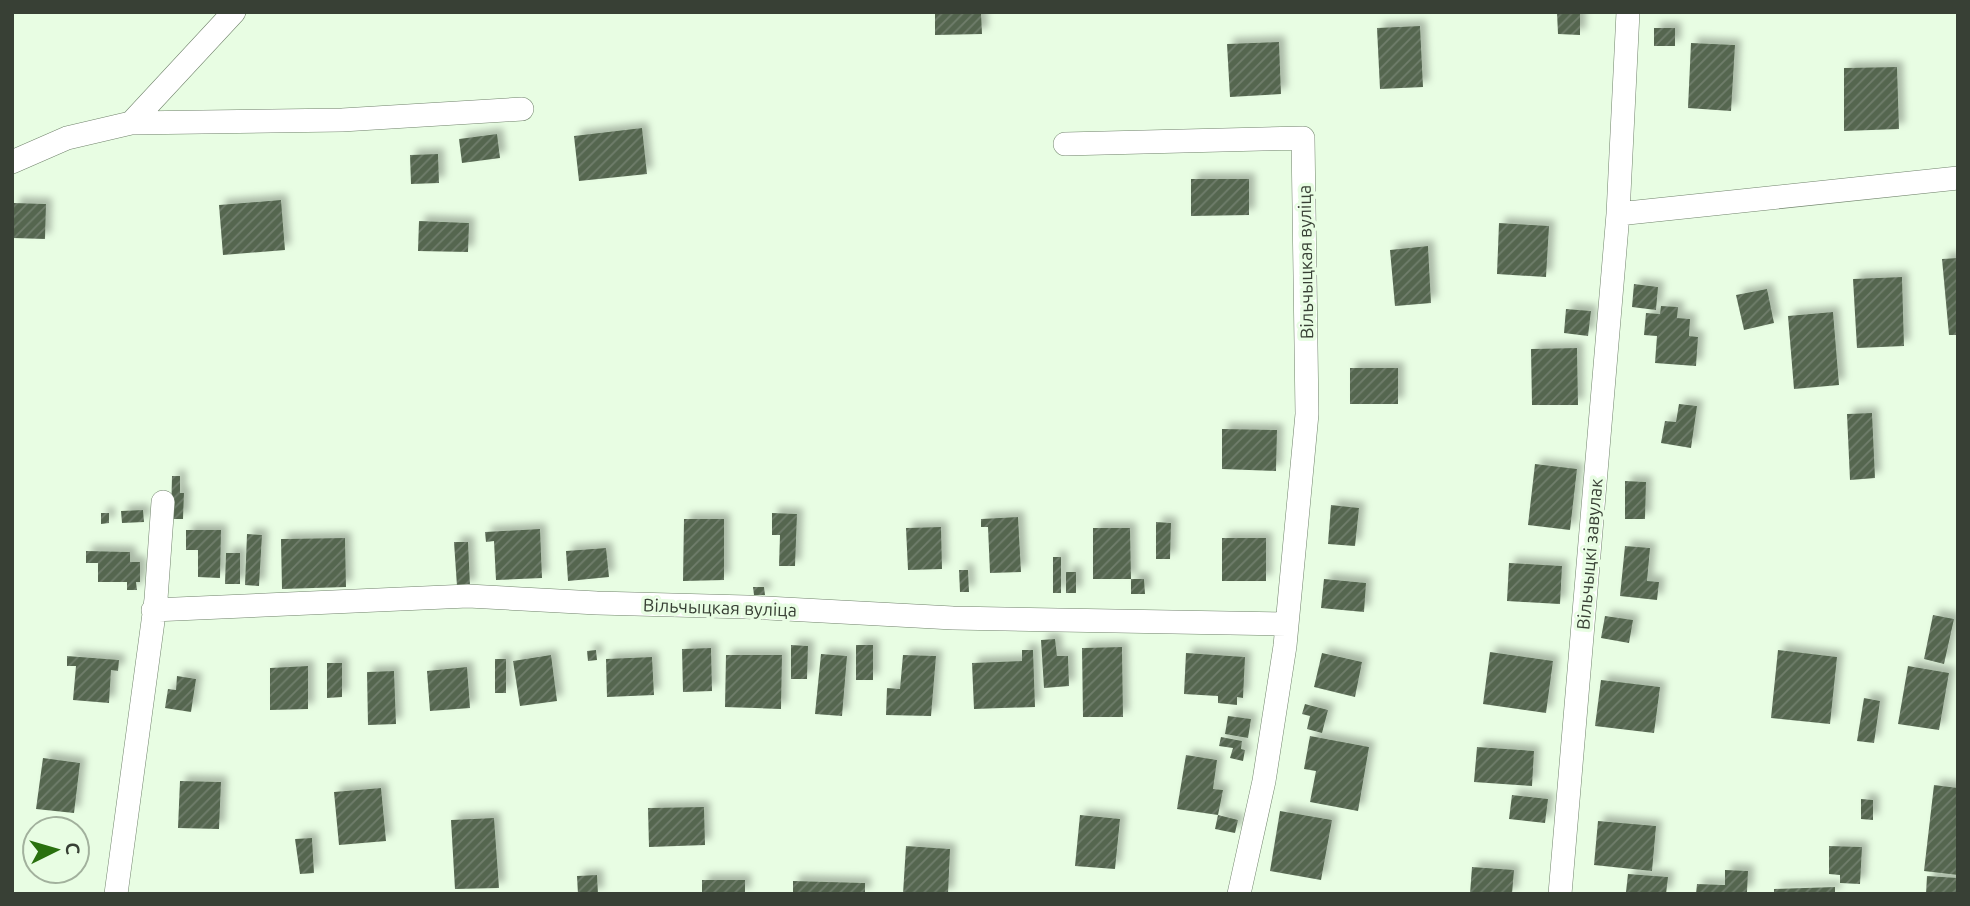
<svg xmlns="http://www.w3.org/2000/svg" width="1970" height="906" viewBox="0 0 1970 906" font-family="Ubuntu,sans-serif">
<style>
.building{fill:url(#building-hatch);filter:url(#shadow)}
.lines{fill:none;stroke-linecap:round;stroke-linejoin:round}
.street-casing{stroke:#71836c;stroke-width:24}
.street{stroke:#fff;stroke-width:23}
.labels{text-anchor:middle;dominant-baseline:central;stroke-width:7;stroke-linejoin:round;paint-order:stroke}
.street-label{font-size:18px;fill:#384035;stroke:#e8fde3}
</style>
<defs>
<pattern id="building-hatch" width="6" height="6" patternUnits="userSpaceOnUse" patternTransform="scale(1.75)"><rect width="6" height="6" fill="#556650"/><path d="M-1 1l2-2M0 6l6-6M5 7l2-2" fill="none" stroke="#707e6c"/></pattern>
<filter id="shadow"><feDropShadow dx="6" dy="-6" stdDeviation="3.5" flood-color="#0004"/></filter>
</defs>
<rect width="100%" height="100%" fill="#e8fde3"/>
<path class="building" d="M935,12H981L982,34L935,35Z
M1557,12H1580V35L1558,34Z
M1420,26L1423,87L1380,89L1377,28Z
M1654,28H1675V46H1654Z
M1279,42L1281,94L1230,97L1227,44Z
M1691,43L1735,45L1731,111L1688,108Z
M1897,67L1899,129L1844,131V68Z
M642,128L647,174L579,181L574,136Z
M497,134L500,158L462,163L459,139Z
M438,154L439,183L411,184L410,155Z
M1191,179H1249V215L1191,216Z
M281,200L285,250L223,255L219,205Z
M14,203L46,204L45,239L13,238Z
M419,221L469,223L468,252L418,251Z
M1499,223L1549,226L1546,277L1497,274Z
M1428,246L1431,303L1395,306L1390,250Z
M1958,258V335H1949L1942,259Z
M1902,277L1904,346L1857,348L1853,279Z
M1634,284L1658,287L1656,310L1632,307Z
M1767,289L1774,323L1744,330L1736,295Z
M1661,306L1678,307L1677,318L1690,319L1689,336L1698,337L1696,366L1655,363L1657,336L1644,335L1646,313L1660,314Z
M1566,309L1591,311L1588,336L1564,333Z
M1833,312L1839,385L1794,389L1788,316Z
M1577,348L1578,405H1532L1531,349Z
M1350,368H1398V404H1350Z
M1679,404L1697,406L1691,448L1661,443L1665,421L1676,422Z
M1872,413L1875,478L1850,480L1847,414Z
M1222,429L1277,430L1276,471L1222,469Z
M1535,464L1577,469L1570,530L1528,525Z
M172,476H180V493H184L183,519H171Z
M1625,481L1646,482L1645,519H1625Z
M1331,505L1359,508L1355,546L1328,544Z
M143,510L144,522L122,523L121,511Z
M101,513H109V523L101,524Z
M772,513L797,514L795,566H779L780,535H772Z
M1018,517L1021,572L990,573L988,527H981V519Z
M684,519H724V580L683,581Z
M1156,522L1171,523L1170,559H1156Z
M941,527L942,569L908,570L906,528Z
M1093,528H1130L1131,579H1093Z
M540,529L542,578L496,580L494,541L486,542L485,532Z
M186,530H221L220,578L198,577V550H186Z
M247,534L262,535L259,586L245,585Z
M345,538L346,587L282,589L281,539Z
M1222,538H1266V581H1222Z
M454,542H468L470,586H457Z
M1625,546L1650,548L1647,581L1659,582L1657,600L1620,596Z
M606,548L609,577L568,581L566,551Z
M86,551L130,552V562H140V582H136L137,590H127V582H98V563H86Z
M226,553H240V584H225Z
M1053,557H1061V593H1053Z
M1509,563L1562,566L1560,604L1507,601Z
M959,570H968L969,592H960Z
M1066,572H1076V593H1066Z
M1131,579H1144L1145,594H1131Z
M1324,579L1366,583L1364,612L1321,608Z
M753,587H764L765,595H754Z
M1933,615L1954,619L1944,664L1924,659Z
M1605,616L1633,620L1629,643L1601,638Z
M1055,639L1057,656H1068L1069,686L1044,688L1041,640Z
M791,645L808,646L807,679H791Z
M856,645H873V680H856Z
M1122,647L1123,717H1083L1082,648Z
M711,648L712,691L683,692L682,649Z
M596,650L597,660L588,661L587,651Z
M1022,650H1033L1035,707L974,709L972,663L1022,661Z
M1778,650L1837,657L1830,724L1771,718Z
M1490,652L1553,661L1546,713L1483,704Z
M1186,653L1245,657L1243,698L1237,697V705L1218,703V696L1184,694Z
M1322,653L1362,662L1355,697L1314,687Z
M821,654L847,656L842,716L815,714Z
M551,655L557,701L520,706L513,661Z
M726,655H782L781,709L725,707Z
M903,655L936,656L931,716L886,715L887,688L900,689Z
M67,656L119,660L118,671L111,670L109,703L73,700L76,666H67Z
M652,657L654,695L607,697L606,659Z
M495,659H506V693H495Z
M327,663H342V697L327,698Z
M308,666V709L270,710V668Z
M1908,666L1949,673L1939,730L1898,724Z
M467,667L470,708L430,711L427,671Z
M394,671L396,724L368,725L367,672Z
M177,676L196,679L191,712L165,708L168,689L176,690Z
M1601,680L1660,687L1654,733L1595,726Z
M1864,698L1880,701L1874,743L1857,741Z
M1305,704L1328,710L1322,733L1307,729L1310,716L1302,714Z
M1228,716L1251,719L1248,738L1225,734Z
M1310,736L1369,747L1358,811L1310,802L1316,771L1304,769Z
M1221,737L1242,741L1241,749L1245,750L1243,761L1230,758L1233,748L1219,746Z
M1477,747L1534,751L1532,786L1474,782Z
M1186,755L1217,760L1213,789L1223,790L1218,815L1238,820L1235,833L1215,829L1218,815L1177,809Z
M43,758L80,763L74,813L36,809Z
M180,781L221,782L219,829L178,828Z
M1934,785L1958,788V875L1924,871Z
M381,788L386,841L339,845L334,792Z
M1512,795L1548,799L1545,823L1509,819Z
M1861,799L1873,800V820L1861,819Z
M704,807L705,845L649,847L648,808Z
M1280,811L1332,820L1321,880L1270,871Z
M1080,815L1120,819L1115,869L1075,866Z
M494,818L499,888L455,889L451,820Z
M1598,821L1656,826L1652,871L1594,865Z
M312,838L314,873L300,874L295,839Z
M906,846L950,849L948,894H903Z
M1829,846L1862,847L1860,884L1840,883V875L1829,874Z
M1472,867L1514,870L1512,894H1470Z
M1725,870L1748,871L1747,892L1696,894L1697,884L1725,885Z
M1628,874L1668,877L1666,894L1626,892Z
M597,875L598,894H578L577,876Z
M1927,876L1958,878V894H1926Z
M702,880H745V894H702Z
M793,881L865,883V894H793Z
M1835,887V894H1774V889Z"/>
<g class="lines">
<g class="street-casing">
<path id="street" d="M131,123L234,12
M1065,144L1303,138L1307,414L1285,646L1264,781L1239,894
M12,162L67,138L131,123L342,120L522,109
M1618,214L1958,178
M153,610L468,596L597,603L747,607L953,618L1287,624
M116,894L156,599L163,502
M1560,894L1618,214L1628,12"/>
</g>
<use href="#street" class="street"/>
</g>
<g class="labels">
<g class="street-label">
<text transform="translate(1305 262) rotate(-91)">Вільчыцкая вуліца</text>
<text transform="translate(1589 554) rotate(-85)">Вільчыцкі завулак</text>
<text transform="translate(720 607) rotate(2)">Вільчыцкая вуліца</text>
</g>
</g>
<rect width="1970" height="906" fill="none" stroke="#384035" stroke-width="28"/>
<g transform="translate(56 850) rotate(85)"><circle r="33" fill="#e8fde3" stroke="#a2b19d" stroke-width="2"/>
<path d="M0-5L12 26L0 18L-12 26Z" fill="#29700e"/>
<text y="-10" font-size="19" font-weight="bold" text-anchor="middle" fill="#384035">С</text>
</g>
</svg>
